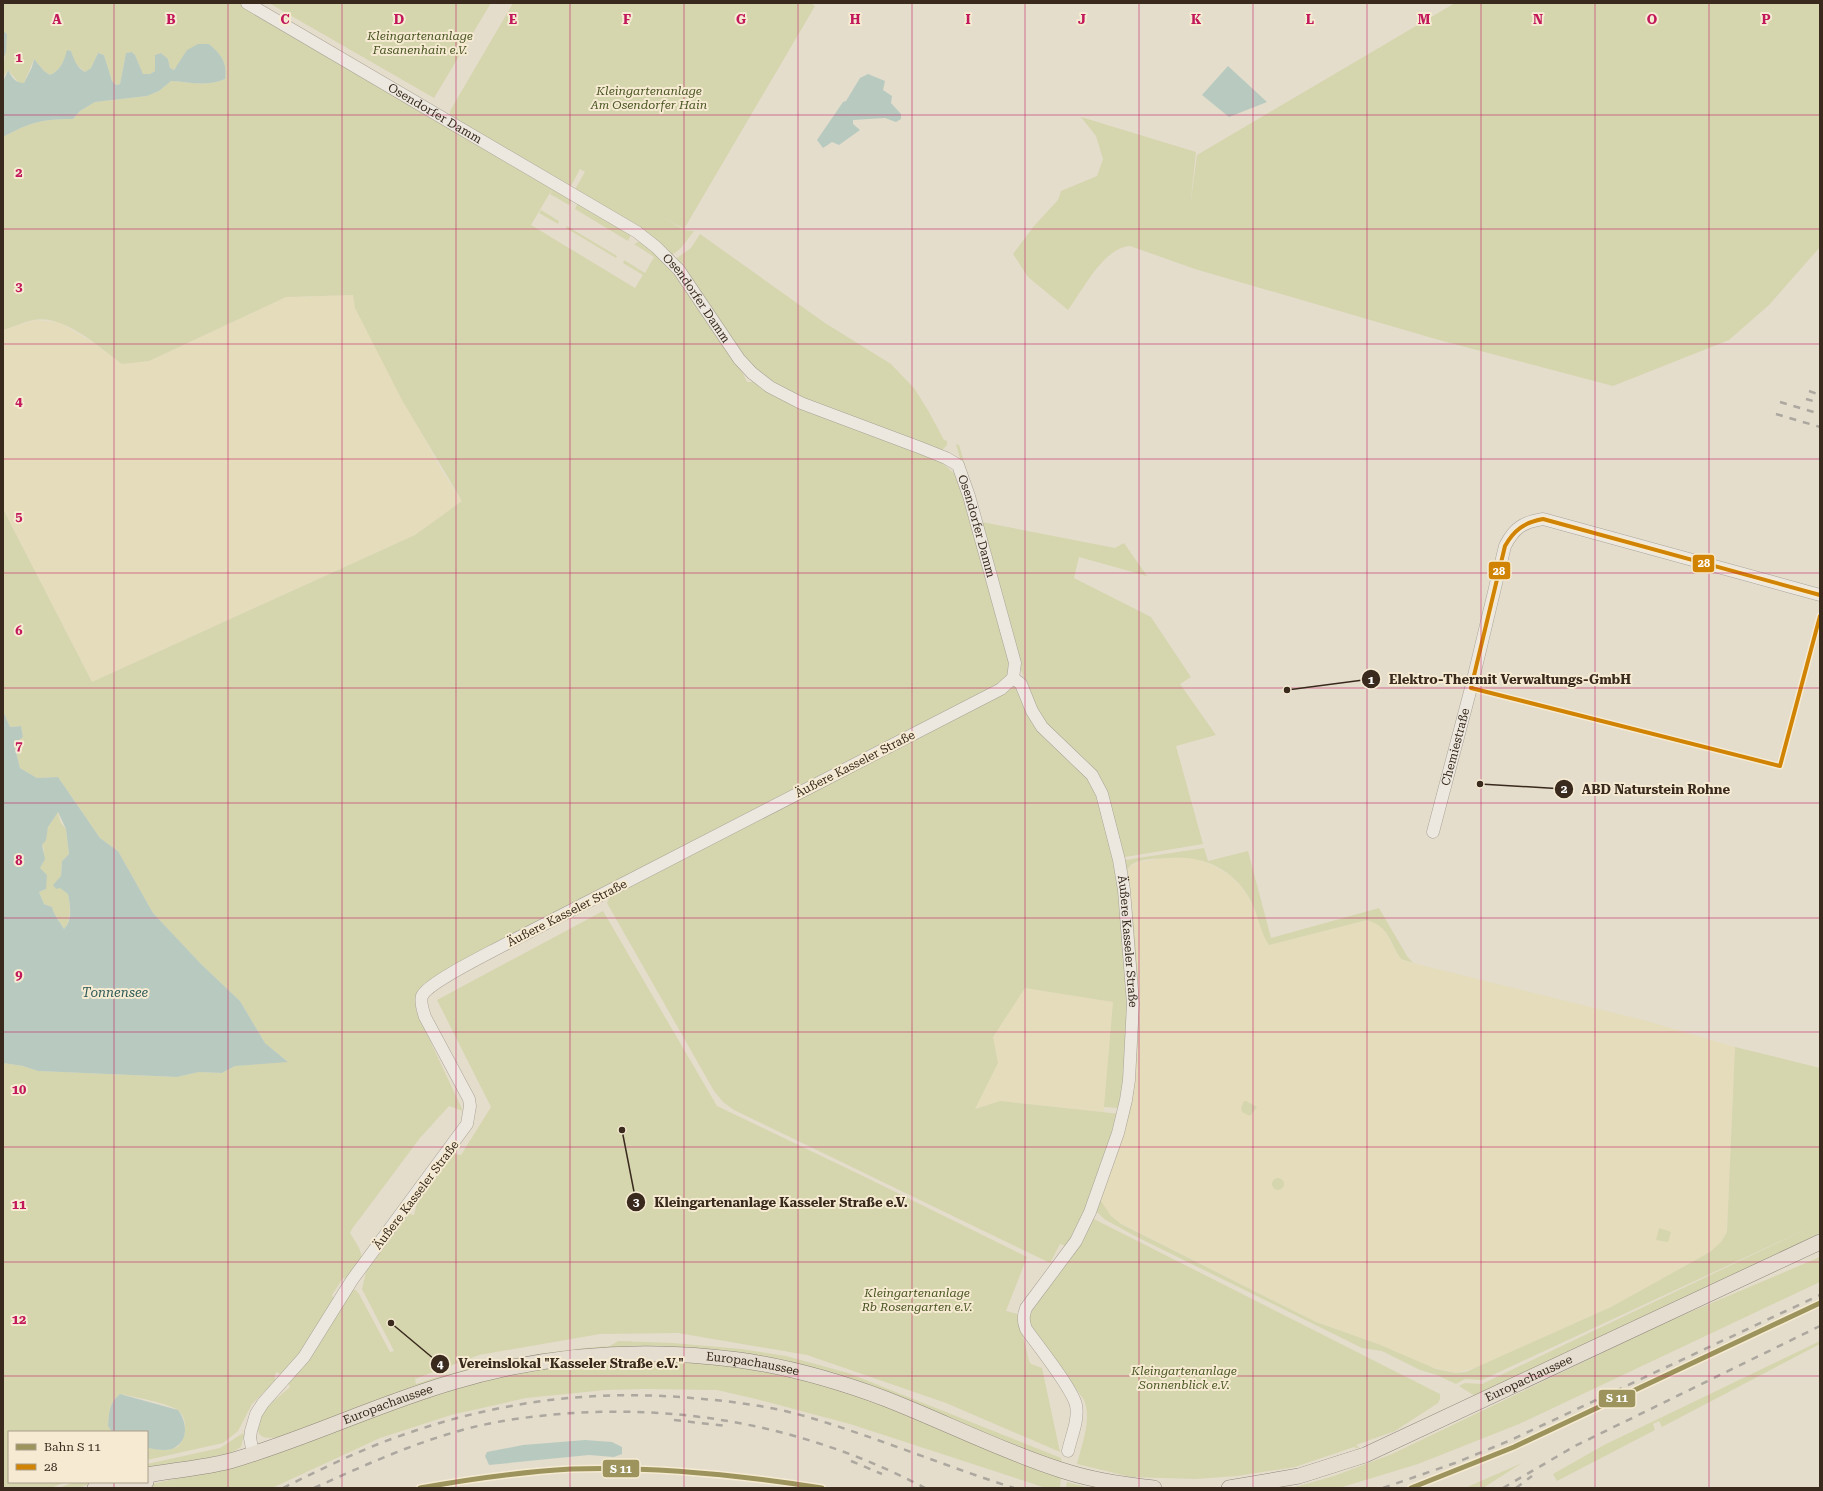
<svg xmlns="http://www.w3.org/2000/svg" width="1823" height="1491" viewBox="0 0 1823 1491" font-family="'Roboto Serif',serif">
<style>
.farmland{fill:#e5dcbc}
.green{fill:#d5d5ae}
.water{fill:#b8cabf;fill-rule:evenodd}
.lines{fill:none;stroke-linecap:round;stroke-linejoin:round}
.minor-casing{stroke:#aaa296;stroke-width:13}
.major-casing{stroke:#8f877c;stroke-width:16}
.minor{stroke:#ece8df;stroke-width:12}
.major{stroke:#e5ded0;stroke-width:15}
.rail{stroke:#aca79f;stroke-width:2.5;stroke-dasharray:7 7;stroke-linecap:butt}
.bus-1-casing{stroke:#f6ebd2;stroke-width:7}
.bus-1{stroke:#d18303;stroke-width:4}
.rail-1-casing{stroke:#f6ebd2;stroke-width:8}
.rail-1{stroke:#9c945c;stroke-width:5}
.grid{fill:none;stroke:#c2185b;stroke-width:1;stroke-opacity:0.55}
.labels{text-anchor:middle;dominant-baseline:central;stroke-width:4;stroke-linejoin:round;paint-order:stroke}
.park-label{font-size:12px;font-style:italic;fill:#4a5623;stroke:#f6ebd2}
.street-label{font-size:12px;fill:#392a1d;stroke:#f6ebd2}
.water-label{font-size:13px;font-style:italic;fill:#2c5956;stroke:#f6ebd2}
.grid-label{font-size:13px;text-anchor:middle;font-weight:bold;fill:#c2185b;stroke:#f6ebd2;stroke-width:4;stroke-linejoin:round;paint-order:stroke}
.leader{fill:none;stroke:#392a1d;stroke-width:1.5}
.callout-dot{fill:#392a1d;stroke:#f6ebd2;stroke-width:1.5}
.mark-label{font-size:12px;text-anchor:middle;font-weight:bold;fill:#fff}
.callout-label{font-size:13px;text-anchor:middle;font-weight:bold;fill:#392a1d;stroke:#f6ebd2;stroke-width:4;stroke-linejoin:round;paint-order:stroke}
.line-badge{stroke:#f6ebd2;stroke-width:1.5}
.badge-label{font-size:11px;text-anchor:middle;font-weight:bold;fill:#fff}
</style>
<rect width="100%" height="100%" fill="#e4ddcc"/>
<path class="farmland" d="M353,295L355,308L442,471L462,501L415,535L92,682L3,509V330L34,320L59,322L94,343L122,364L149,361L286,297Z
M1181,856L1202,860L1216,867L1231,876L1241,886L1251,901L1269,945L1367,920L1376,923L1384,929L1398,955L1405,961L1647,1021L1735,1047L1727,1232L1721,1242L1710,1252L1611,1307L1478,1367L1455,1373L1423,1365L1378,1344L1316,1322L1116,1221L1107,1212L1101,1201L1105,1181L1127,1122L1134,1087L1137,969L1132,906L1127,874L1130,866L1137,862Z
M1025,988L1113,1002L1104,1112L1000,1101L974,1109L998,1063L993,1037Z"/>
<path class="green" d="M3,3H239L572,196V199L569,205L550,194L554,186L531,225L635,288L643,275L623,263L624,260L645,273L654,257L634,244L640,241L648,243L677,273L737,361L747,382H760L778,395L799,406L936,457L957,476L967,501L987,578L1009,656L1010,675L990,691L425,983C416,993 414,999 417,1013L463,1111L449,1106L420,1138L352,1229L350,1233C364,1255 367,1259 349,1279L343,1278L332,1295L335,1302C327,1315 297,1370 285,1375C282,1376 280,1374 277,1372L275,1374V1381L252,1404L238,1431L223,1443L147,1460V1448C156,1449 168,1452 177,1447C187,1440 188,1419 179,1411C169,1403 134,1397 120,1394C109,1402 109,1413 108,1426L112,1432H9V1482H65L51,1488H3V1063L23,1066L38,1071L177,1077L199,1072L222,1073L235,1066L287,1061L265,1043L240,1001L201,964L153,913L118,851L100,838L58,777L37,778L20,768L14,744L23,737L21,726L10,727L3,711V509L92,682L415,535L462,501L402,400L355,308L353,295L286,297L149,361L122,364C99,347 64,314 33,320C23,322 13,327 3,330V137C31,122 42,119 73,119L80,111L95,102L147,96L159,91L171,81C190,82 207,87 225,79C228,63 221,54 209,44C185,44 189,56 173,70L170,68L168,59L161,53L155,55V71L150,74H143L135,55L132,52L126,53L120,84L116,85L112,81L104,55L98,53L91,68L85,72L75,63L71,51L68,50C64,61 61,70 50,75L44,71L34,59L24,83H19L8,70L4,76L3,82C3,65 6,51 7,34L3,31Z
M269,3H491L434,98Z
M513,3H811L815,6L684,229L663,217L684,230L694,231L681,248L671,256L574,191L585,172L580,169L571,186L450,117V111Z
M1455,3H1820V247L1769,305L1729,340L1613,386L1439,340L1195,269L1130,246C1103,248 1083,290 1068,310L1028,277L1013,254L1034,226L1058,200L1061,191L1097,176L1103,159L1096,136L1081,117L1196,152L1190,207L1197,155Z
M578,203L631,235L628,241L575,209Z
M541,210L559,221L558,224L539,213Z
M567,226L617,256L616,258L566,228Z
M700,234L825,323L891,364L914,388L929,412L944,440L947,441V445L941,451C931,448 924,442 914,441L782,390L749,366L676,262L677,258L691,248Z
M956,444L959,445L982,522L1115,548L1124,543L1147,576L1079,557L1074,578L1151,617L1191,677L1180,684L1216,735L1176,746L1203,844L1125,857L1121,855L1105,794L1048,730L1026,685L995,586Z
M1013,687H1018L1093,781L1119,873L1129,968L1126,1071L1119,1108L1104,1107L1113,1002L1025,988L993,1037L998,1063L975,1109L1000,1101L1120,1114L1083,1219L1066,1246L1060,1244L1050,1263L734,1110L723,1102L714,1091L607,903L610,896Z
M57,811L61,823L66,829L69,854L62,861L60,888L68,894C70,907 72,919 64,929C60,920 54,916 52,907L44,904L39,892L46,889L40,868L44,850L42,845C47,839 45,835 48,828C50,821 56,818 57,811Z
M1204,848L1208,861L1248,851L1271,938L1379,908L1407,956L1413,963L1401,959C1389,942 1390,927 1367,920L1269,945C1261,934 1258,916 1252,903C1237,870 1202,854 1168,858C1158,859 1137,858 1130,866C1122,875 1131,897 1132,907C1137,954 1141,1002 1137,1049C1135,1074 1135,1100 1127,1124C1119,1147 1102,1177 1101,1201L1111,1216L1121,1224L1316,1322L1378,1344L1436,1369L1455,1373L1466,1372L1611,1307L1710,1252L1721,1242L1727,1232L1735,1047L1820,1068V1233L1754,1267L1475,1396L1459,1386L1465,1383L1482,1384L1813,1226L1482,1380L1465,1379L1456,1384L1437,1375L1420,1370L1382,1351L1362,1348L1135,1236L1104,1219L1097,1212V1207L1132,1090L1123,863L1125,860Z
M603,911L717,1106L863,1176L1027,1257L1006,1311L1018,1314L1029,1361L1031,1364L1042,1368L1060,1452L946,1403L807,1355L678,1333L600,1334L479,1355L415,1379L416,1384C482,1363 541,1351 610,1346L618,1341L673,1343L741,1349L786,1356L848,1373L1061,1458L1062,1466L817,1372L570,1353L314,1425C302,1429 271,1444 260,1435C250,1417 279,1397 290,1387L288,1383L352,1290H356L359,1294L390,1352L394,1351L362,1289L366,1272L409,1214L414,1215L417,1203L454,1154L461,1155L491,1107L437,1000Z
M1244,1101H1246L1257,1107L1250,1116L1242,1112L1241,1108Z
M1272 1184a6 6 0 1 1 12 0a6 6 0 1 1-12 0Z
M1090,1217L1440,1394V1399L1438,1403L1395,1431L1356,1445L1360,1449L1354,1447L1295,1467L1237,1476L1195,1479L1131,1477L1077,1464C1082,1444 1092,1419 1084,1400L1033,1329L1029,1321L1030,1314L1078,1241Z
M1659,1228L1671,1232L1668,1242L1656,1240Z
M1820,1257V1282L1519,1424L1418,1464L1339,1488H1292L1334,1476L1392,1454L1669,1321Z
M1820,1341V1344L1662,1427L1659,1421L1653,1424L1655,1430L1557,1481L1553,1474L1604,1445Z
M619,1358L718,1362L836,1386L1061,1476L1060,1488H1046L850,1424L756,1399L717,1390L644,1389L605,1390L526,1398L451,1415L380,1438L272,1488H132L194,1475L479,1379Z
M243,1433L244,1435L241,1447L231,1453L147,1470V1464L220,1448Z
M1522,1463L1483,1488H1465Z
M74,1482H96L78,1488H59Z
M1067,1482L1089,1488H1066Z"/>
<path class="water" d="M3,31L7,34L6,52L3,60Z
M198,44H209C221,54 228,63 225,79C207,87 190,82 171,81L159,91L147,96L95,102L80,111L73,119C42,119 31,122 3,137V82L8,70C12,77 15,83 24,83L32,67L34,59L44,71L50,75C61,70 64,61 67,50L71,51C74,59 76,67 85,72L91,68L98,53L104,55L112,81L116,85L120,84L126,53L132,52L135,55L143,74H150L155,71V55L161,53L168,59L170,68L174,70L187,50Z
M1228,66L1267,102L1229,117L1202,95Z
M868,74L885,81L883,90L892,96L891,103L901,114V119L896,122L885,118L853,120V124L860,130L839,145L832,142L823,148L817,140L843,102L846,101L860,78Z
M3,711L10,727L21,726L23,737L14,744L20,768L37,778L58,777L100,838L118,851L153,913L201,964L240,1001L265,1043L288,1062L235,1066L222,1073L199,1072L177,1077L38,1071L23,1066L3,1063ZM58,812L66,829L69,854L62,861L61,876L53,885L56,889L60,888L68,894C70,906 73,919 64,929C60,921 54,916 52,907L44,904L39,892L46,889L47,875L40,868L45,859L42,845L46,840L48,827Z
M120,1394L178,1410C186,1420 189,1438 177,1446C169,1453 156,1449 147,1448V1432H112L108,1426C109,1413 109,1402 120,1394Z
M585,1440L612,1442L622,1447V1454L614,1457L589,1455L489,1465L485,1456L487,1452L523,1445Z"/>
<g class="lines">
<g class="minor-casing">
<g id="minor">
<path id="s1" d="M247,3L637,232L656,247L679,270L739,359L752,373L770,387L801,403L921,448L946,458L958,465L969,496L1015,663L1013,678L1001,689L500,947C485,955 428,983 422,996C420,1002 423,1011 425,1017L469,1099L470,1106L467,1124L352,1280L304,1357L263,1403L256,1414L251,1431L250,1438L253,1453"/>
<path id="s2" d="M1013,678L1021,684L1032,711L1042,727L1092,775L1102,794L1119,860L1124,890L1133,1004L1129,1080L1126,1100L1118,1133L1090,1212L1076,1241L1026,1308C1023,1316 1023,1321 1026,1329C1038,1346 1072,1388 1076,1405C1079,1420 1071,1437 1068,1451"/>
<path id="s3" d="M1433,832L1471,688L1505,546C1514,528 1523,522 1543,519L1820,595"/>
</g>
</g>
<g class="major-casing">
<g id="major">
<path id="s4" d="M147,1475C175,1470 203,1468 230,1461C306,1439 377,1404 453,1382C546,1354 642,1347 739,1360C789,1367 838,1381 886,1399C945,1422 1001,1451 1061,1470C1091,1480 1123,1485 1154,1488"/>
<path d="M95,1488L115,1482"/>
<path d="M126,1488L146,1482"/>
<path id="s5" d="M1229,1488L1299,1476L1365,1455L1820,1242"/>
</g>
</g>
<use href="#minor" class="minor"/>
<use href="#major" class="major"/>
<path class="rail" d="M1809,391L1820,395
M1806,399L1820,403
M1780,402L1820,414
M1776,414L1820,427
M674,1420L726,1426
M851,1461L882,1474
M283,1488C319,1470 356,1452 394,1438C496,1401 595,1388 703,1399C738,1402 774,1407 808,1417C878,1438 945,1466 1014,1488
M314,1488C374,1461 437,1432 503,1421C648,1397 794,1419 925,1488
M1383,1488L1455,1463L1511,1440L1820,1295
M1503,1488L1575,1446L1820,1326
M1516,1488L1532,1476"/>
<g class="bus-1-casing">
<path id="bus-1" d="M1471,688L1505,546C1514,530 1525,522 1543,519L1820,595
M1471,688L1780,766
M1780,766L1820,616"/>
</g>
<use href="#bus-1" class="bus-1"/>
<g class="rail-1-casing">
<path id="rail-1" d="M420,1488C470,1479 520,1472 571,1469C655,1466 739,1475 822,1488
M1411,1488L1514,1447L1820,1303"/>
</g>
<use href="#rail-1" class="rail-1"/>
</g>
<path class="grid" d="M114,3V1432M228,3V1488M342,3V1488M456,3V1488M570,3V1488M684,3V1488M798,3V1488M912,3V1488M1025,3V1488M1139,3V1488M1253,3V1488M1367,3V1488M1481,3V1488M1595,3V1488M1709,3V1488M3,115H1820M3,229H1820M3,344H1820M3,459H1820M3,573H1820M3,688H1820M3,803H1820M3,918H1820M3,1032H1820M3,1147H1820M3,1262H1820M3,1376H1820M114,1482V1488"/>
<g class="labels">
<g class="park-label">
<text x="420" y="36">Kleingartenanlage<tspan x="420" dy="14">Fasanenhain e.V.</tspan></text>
<text x="649" y="91">Kleingartenanlage<tspan x="649" dy="14">Am Osendorfer Hain</tspan></text>
<text x="917" y="1293">Kleingartenanlage<tspan x="917" dy="14">Rb Rosengarten e.V.</tspan></text>
<text x="1184" y="1371">Kleingartenanlage<tspan x="1184" dy="14">Sonnenblick e.V.</tspan></text>
</g>
<g class="street-label">
<text stroke="none"><textPath href="#s1" startOffset="218">Osendorfer Damm</textPath></text>
<text stroke="none"><textPath href="#s1" startOffset="542">Osendorfer Damm</textPath></text>
<text stroke="none"><textPath href="#s1" startOffset="926">Osendorfer Damm</textPath></text>
<text stroke="none"><textPath href="#s3" startOffset="88">Chemiestraße</textPath></text>
<text transform="translate(855 764) rotate(-27)">Äußere Kasseler Straße</text>
<text transform="translate(567 913) rotate(-27)">Äußere Kasseler Straße</text>
<text stroke="none"><textPath href="#s2" startOffset="299">Äußere Kasseler Straße</textPath></text>
<text transform="translate(416 1195) rotate(-53)">Äußere Kasseler Straße</text>
<text stroke="none"><textPath href="#s4" startOffset="624">Europachaussee</textPath></text>
<text stroke="none"><textPath href="#s5" startOffset="321">Europachaussee</textPath></text>
<text stroke="none"><textPath href="#s4" startOffset="252">Europachaussee</textPath></text>
</g>
<g class="water-label">
<text x="115" y="992">Tonnensee</text>
</g>
</g>
<g class="grid-label">
<text x="57" y="24">A</text>
<text x="171" y="24">B</text>
<text x="285" y="24">C</text>
<text x="399" y="24">D</text>
<text x="513" y="24">E</text>
<text x="627" y="24">F</text>
<text x="741" y="24">G</text>
<text x="855" y="24">H</text>
<text x="968" y="24">I</text>
<text x="1082" y="24">J</text>
<text x="1196" y="24">K</text>
<text x="1310" y="24">L</text>
<text x="1424" y="24">M</text>
<text x="1538" y="24">N</text>
<text x="1652" y="24">O</text>
<text x="1766" y="24">P</text>
<text x="19" y="62">1</text>
<text x="19" y="177">2</text>
<text x="19" y="291">3</text>
<text x="19" y="406">4</text>
<text x="19" y="521">5</text>
<text x="19" y="635">6</text>
<text x="19" y="750">7</text>
<text x="19" y="865">8</text>
<text x="19" y="979">9</text>
<text x="19" y="1094">10</text>
<text x="19" y="1209">11</text>
<text x="19" y="1324">12</text>
</g>
<path class="leader" d="M1287 690L1371 679M1480 784L1564 789M622 1130L636 1202M391 1323L440 1364"/>
<g class="callout-dot">
<circle cx="1287" cy="690" r="4"/>
<circle cx="1480" cy="784" r="4"/>
<circle cx="622" cy="1130" r="4"/>
<circle cx="391" cy="1323" r="4"/>
<circle cx="1371" cy="679" r="10"/>
<circle cx="1564" cy="789" r="10"/>
<circle cx="636" cy="1202" r="10"/>
<circle cx="440" cy="1364" r="10"/>
</g>
<g class="mark-label">
<text x="1371" y="684">1</text>
<text x="1564" y="793">2</text>
<text x="636" y="1206">3</text>
<text x="440" y="1368">4</text>
</g>
<g class="callout-label">
<text x="1510" y="684">Elektro-Thermit Verwaltungs-GmbH</text>
<text x="1656" y="794">ABD Naturstein Rohne</text>
<text x="781" y="1207">Kleingartenanlage Kasseler Straße e.V.</text>
<text x="571" y="1368">Vereinslokal "Kasseler Straße e.V."</text>
</g>
<g class="line-badge">
<rect x="1692" y="554" width="23" height="19" rx="4" fill="#d18303"/>
<rect x="1488" y="561" width="23" height="19" rx="4" fill="#d18303"/>
<rect x="1598" y="1389" width="38" height="19" rx="4" fill="#9c945c"/>
<rect x="602" y="1459" width="38" height="19" rx="4" fill="#9c945c"/>
</g>
<g class="badge-label">
<text x="1704" y="567">28</text>
<text x="1499" y="575">28</text>
<text x="1617" y="1402">S 11</text>
<text x="621" y="1473">S 11</text>
</g>
<rect width="1823" height="1491" fill="none" stroke="#392a1d" stroke-width="8"/>
<rect x="8" y="1431" width="140" height="52" fill="#f6ebd2" stroke="#aa9e8a"/>
<rect x="16" y="1444" width="20" height="6" fill="#9c945c" stroke="#aa9e8a"/>
<text x="44" y="1451" font-size="12" fill="#392a1d">Bahn S 11</text>
<rect x="16" y="1464" width="20" height="6" fill="#d18303" stroke="#aa9e8a"/>
<text x="44" y="1471" font-size="12" fill="#392a1d">28</text>
</svg>
